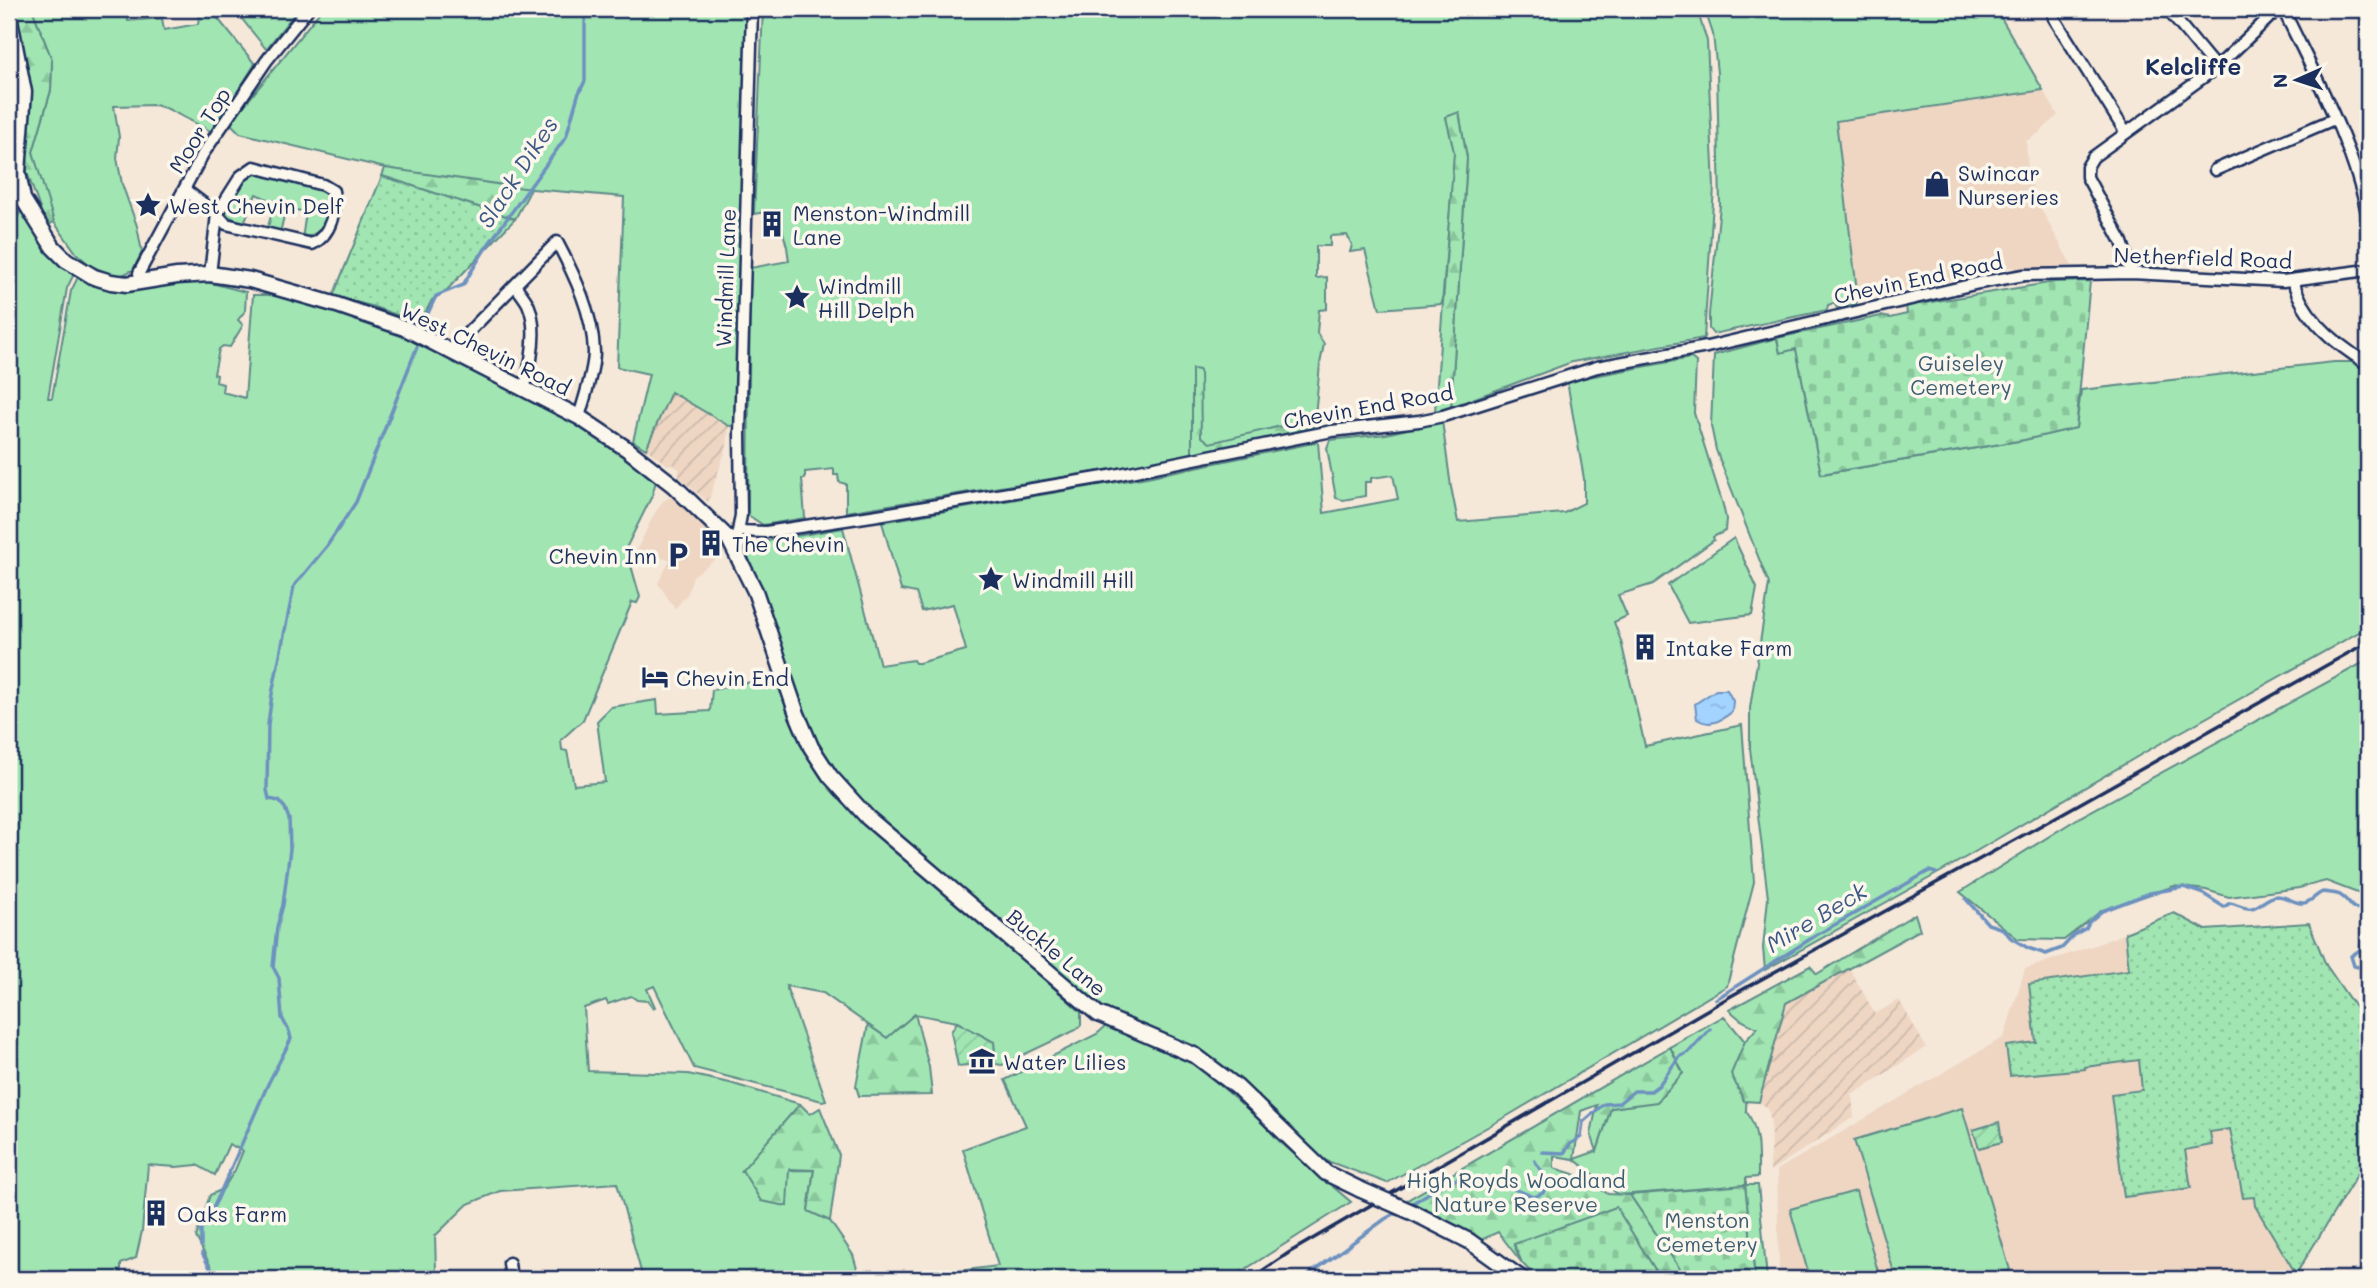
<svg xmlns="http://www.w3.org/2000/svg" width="2377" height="1288" viewBox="0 0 2377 1288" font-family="Mali,sans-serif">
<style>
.built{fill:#eed6c3}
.industrial{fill:url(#industrial-furrows)}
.grass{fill:#a1e6b2;stroke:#5e8a88;stroke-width:2}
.forest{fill:url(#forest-firs);stroke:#5e8a88;stroke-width:2}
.cemetery{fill:url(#cemetery-stones);stroke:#5e8a88;stroke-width:2}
.park{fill:url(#park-dots);stroke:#5e8a88;stroke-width:2}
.garden{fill:url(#garden-furrows);stroke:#5e8a88;stroke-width:2}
.water{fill:url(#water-ripples);stroke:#6d91bf;stroke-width:2}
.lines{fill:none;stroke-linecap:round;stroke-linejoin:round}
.stream{stroke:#6d91bf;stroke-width:3.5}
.street-casing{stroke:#1b2f5e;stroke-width:15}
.secondary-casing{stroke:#1b2f5e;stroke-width:19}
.street{stroke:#fbf7ec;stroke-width:10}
.secondary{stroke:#fbf7ec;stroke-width:14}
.rail{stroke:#1b2f5e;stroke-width:3.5}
.secondary-bridge-casing{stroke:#1b2f5e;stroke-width:19;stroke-linecap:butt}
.secondary-bridge{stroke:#fbf7ec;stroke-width:14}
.labels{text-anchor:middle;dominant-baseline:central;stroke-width:7;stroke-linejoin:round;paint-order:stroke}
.street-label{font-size:21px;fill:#1b2f5e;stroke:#fbf7ec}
.poi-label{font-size:21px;fill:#1b2f5e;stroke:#fbf7ec;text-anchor:start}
.park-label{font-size:21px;fill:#3c5d73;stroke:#fbf7ec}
.neighbourhood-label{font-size:23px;font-weight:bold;fill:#1b2f5e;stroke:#fbf7ec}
.water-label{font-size:23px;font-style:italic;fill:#3d5886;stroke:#fbf7ec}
</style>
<defs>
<pattern id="industrial-furrows" width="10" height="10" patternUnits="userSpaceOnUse" patternTransform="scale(1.75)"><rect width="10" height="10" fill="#eed6c3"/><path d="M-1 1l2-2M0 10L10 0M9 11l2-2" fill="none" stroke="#ccb8aa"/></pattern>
<pattern id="forest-firs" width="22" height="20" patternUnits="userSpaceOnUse" patternTransform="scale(1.75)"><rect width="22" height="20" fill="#a1e6b2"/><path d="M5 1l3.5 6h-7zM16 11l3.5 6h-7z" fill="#8ac69c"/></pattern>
<pattern id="cemetery-stones" width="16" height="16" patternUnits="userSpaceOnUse" patternTransform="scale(1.75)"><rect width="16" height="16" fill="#a1e6b2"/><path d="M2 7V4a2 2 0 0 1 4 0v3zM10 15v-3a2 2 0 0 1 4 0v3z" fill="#8ac69c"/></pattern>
<pattern id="park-dots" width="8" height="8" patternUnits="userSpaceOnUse" patternTransform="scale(1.75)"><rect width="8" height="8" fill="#a1e6b2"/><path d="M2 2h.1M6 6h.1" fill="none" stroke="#8ac69c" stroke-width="1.8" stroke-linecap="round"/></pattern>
<pattern id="garden-furrows" width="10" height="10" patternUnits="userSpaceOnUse" patternTransform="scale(1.75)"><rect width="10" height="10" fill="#a1e6b2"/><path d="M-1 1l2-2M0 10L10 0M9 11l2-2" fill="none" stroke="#8ac69c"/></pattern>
<pattern id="water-ripples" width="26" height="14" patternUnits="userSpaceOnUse" patternTransform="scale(1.75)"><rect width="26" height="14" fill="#a3d3ff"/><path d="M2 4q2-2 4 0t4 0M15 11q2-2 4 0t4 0" fill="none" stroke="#8cb5dd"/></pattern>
</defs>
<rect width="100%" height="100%" fill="#f5e8d9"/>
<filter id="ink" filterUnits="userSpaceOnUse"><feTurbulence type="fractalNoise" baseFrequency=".0143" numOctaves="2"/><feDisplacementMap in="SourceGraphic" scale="14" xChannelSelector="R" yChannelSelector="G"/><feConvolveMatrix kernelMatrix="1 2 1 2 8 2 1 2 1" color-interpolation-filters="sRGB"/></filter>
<g filter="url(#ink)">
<path class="built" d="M2043,90L2058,115L2039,133L2026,141L2028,170L2035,198L2072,266L2017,269L2013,267L1996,269L1858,299L1836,121Z
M676,494L706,523L727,551L693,576L688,593L675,609L658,583L670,560L636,552L653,516L663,501Z
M2174,913L2206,930L2309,923L2326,965L2368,1026V1157L2296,1274L2254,1279H1779L1777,1170L2004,1037L2025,969L2098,944Z"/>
<path class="industrial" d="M671,392L729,426L727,446L708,502L679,477V469L671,464L668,465L646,449Z
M1850,969L1875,1014L1899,1000L1926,1047L1852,1095L1854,1117L1770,1171L1771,1124L1768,1108L1759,1102L1786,1003Z"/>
<path class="grass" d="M32,9H127L128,21L162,18L164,30L198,24L199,17L211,10L255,64L212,132L168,109L155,105L114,106L119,137L117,158L122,184L137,226L142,252L133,270L118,277L91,266L77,254L54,222L44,192L33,152L51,90L52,60Z
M234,9H298L266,49Z
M322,9H747L736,425L729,426L671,392L646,449L633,441L649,374L617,367L624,197L486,185L385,168L240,133L230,123Z
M763,9H1700V19L1707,41L1714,187L1704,338L1572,362L1451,407L1467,158L1459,113L1446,117L1455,152L1442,304L1380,309L1365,250L1350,252L1352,245L1347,235L1330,236V246H1316V278L1327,277V309L1319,310L1317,333L1324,344L1320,364L1314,427L1192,456L846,512V484L839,482L838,475H834V469L805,472V479H802L805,518L763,525L748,515V508L750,268L789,261L787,247L777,210L754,214Z
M1713,9H1996L2043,90L1836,121L1858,299L1856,304L1837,308L1834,303L1828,305L1827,310L1713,334L1709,329V314L1720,205L1717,73L1713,34L1707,16Z
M257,171L326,190C336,214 326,232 302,239L306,212L286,208L280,233L267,230L275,202L256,194L244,223L230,217L222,210L244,179Z
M21,210L37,237L74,274L67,288L48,398H52L71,291L78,277L98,287L117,290L147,289L199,280L246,292L245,311L238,320L243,325L230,347L223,346L219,349L214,374L217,375L216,382L223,384L222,392L245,398L253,295H285L400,333L418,344L583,428L650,473L656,481L652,496L626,548L640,597L637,603L632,602L583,720L561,740L562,750L567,751L574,785L605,782L597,721L611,707L657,700L658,714L710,711L712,690L776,677C786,711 800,748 822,777C834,793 849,808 862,823H867L1081,1012V1025L1076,1030L1002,1065L995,1064L994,1042L957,1022L915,1014L887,1038L823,993L786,986L826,1100L822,1101L694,1068L654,986L647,989L655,1007L653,1009L648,1001L637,1000L631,996L608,1004L606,1000L584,1008L588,1071L688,1074L730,1083L800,1104L742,1171L814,1170L808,1211L830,1221L853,1255L860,1279H643L617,1183L500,1191L468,1204L435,1236L436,1271L416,1277V1279H217L196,1237L210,1195L223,1189L235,1170L243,1151L229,1144L215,1175L197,1165L176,1167L148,1165L142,1231L136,1258L121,1264V1273L112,1279H9V232Z
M1777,338L1780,353L1796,348L1822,474L2024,440L2076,428L2081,390L2334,362H2352L2368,373V627L2147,751L1944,870L1765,970L1763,948L1768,898L1750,748V708L1769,584L1716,450L1711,426L1714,355Z
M1691,358L1696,362L1694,413L1723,505L1726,519L1725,531L1713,537L1714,540L1653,584L1618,595L1627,616L1614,622L1621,641L1645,746L1742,725L1754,882L1727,986L1509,1115L1387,1183L1316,1157L1238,1080L1103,1010L1076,990L1020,935L873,817L848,789L809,730L747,553L749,544L843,528L880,665L913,660L915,663H919L966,650L953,604L922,611L916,593L901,590L882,522L1147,477L1318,442L1324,513L1398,499L1393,475L1371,478V482H1365V496L1343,500L1336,498L1327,448L1330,440L1386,434L1442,421L1451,487L1458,522L1564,513L1584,503V479L1567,381Z
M1734,538L1757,588L1752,615L1688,623L1668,585Z
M2368,660V897L2326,881L2299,888L2229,897L2206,890L2174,886L2101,911L2064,940L2018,939L1960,892L2080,817Z
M1724,1016L1748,1045L1746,1111C1760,1129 1758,1155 1758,1177L1746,1178V1185H1758L1767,1279H1755L1745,1185L1619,1195L1574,1159L1597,1151L1611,1108L1657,1101L1683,1073L1670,1047Z
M1106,1026L1121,1030L1195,1064L1255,1115L1279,1141L1351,1202L1230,1279H895L998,1266L963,1149L1026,1126L1005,1080L1097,1034Z
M1962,1108L2010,1270L1980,1279H1896L1854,1140Z
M1856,1191L1880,1279H1810L1790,1209Z"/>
<path class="forest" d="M14,9H32L52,60L51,90L33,152L54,222L46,226L27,172L26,141L31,98Z
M9,44L17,92L12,151L14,183L21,210L9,232Z
M1459,112L1467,158L1451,407L1435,412L1454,152L1446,117Z
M385,168L531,189L515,219L382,176Z
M1192,369L1200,370L1201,436L1210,443L1315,418L1314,427L1192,456Z
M1915,914L1920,930L1786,1003L1759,1102L1744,1101L1731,1074L1745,1041L1757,1028L1741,1020L1729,1010L1810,966L1817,974Z
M915,1014L929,1067L932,1095L859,1096L856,1086L868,1025L887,1038Z
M1670,1047L1683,1073L1657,1102L1611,1108L1597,1151L1591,1134L1597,1105L1581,1111L1574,1159L1554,1156V1168L1583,1177L1608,1194L1630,1195L1687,1279H1661L1616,1208L1514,1245L1522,1263L1498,1232L1479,1241L1404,1202Z
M800,1104L810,1114L820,1108L839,1155L830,1221L808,1211L814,1170L789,1169L787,1206L761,1201L742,1170Z"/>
<path class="cemetery" d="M2090,281L2076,428L2024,440L1821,474L1796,349L1780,353L1777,338L1881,316L1890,318L1907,314L1906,306L2055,282Z
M1745,1185L1755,1279H1687L1630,1195Z
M1616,1207L1661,1279H1537L1522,1263L1514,1244Z"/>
<path class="park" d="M382,176L515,219L445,292L432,300L420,323L371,306L333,296Z
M2174,913L2206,930L2309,923L2326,965L2368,1026V1157L2296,1274L2255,1206L2254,1197L2243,1198L2230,1129L2210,1132L2212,1145L2185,1150L2191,1188L2124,1197L2111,1094L2142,1090L2139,1060L2085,1067V1069L2010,1076L2006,1046L2036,1042L2029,984L2129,970L2125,933Z"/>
<path class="garden" d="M957,1022L994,1042L995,1054L989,1056L990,1063L958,1066L951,1032Z
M1999,1122L2002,1142L1979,1148L1973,1130Z"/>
<path class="water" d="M1716,690H1727L1733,701L1732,712C1721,720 1711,728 1697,719L1695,704Z"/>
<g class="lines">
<path class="stream" d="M422,326L436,296L463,285L485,249L566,137L578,95L585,81V9
M1966,899L1988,924L2003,929L2011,938L2028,948L2046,954L2062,948L2074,935L2086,928L2089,922L2102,911L2150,893L2184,887L2202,893L2224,907L2230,903C2238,904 2244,910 2252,908C2261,906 2266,897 2277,896C2287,896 2294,904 2304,903C2312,902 2316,894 2323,892C2328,893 2336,893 2340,895C2354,903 2348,914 2368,906
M2368,932L2363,937L2360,950L2351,956L2354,966L2368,969
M1716,999L1815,936L1929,871L1936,873
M1542,1152L1564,1153L1570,1144L1581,1137L1583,1122L1604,1104L1619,1103L1634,1091H1651L1659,1085L1679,1057L1689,1052L1710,1029
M1409,1205C1422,1198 1444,1182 1458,1179C1484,1174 1511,1188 1534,1197L1543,1193L1548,1181C1545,1171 1538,1170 1535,1161
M201,1246V1230L217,1200L268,1084L291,1039L289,1031L282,1018L279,978L273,967L277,927L283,905L290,849L289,819L285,808L279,801L269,799L267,790L268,724L272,694L294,586L327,546L356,502L417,347
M202,1253L216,1279
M1303,1279L1385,1219L1399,1211"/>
<g class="street-casing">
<path id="street" d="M2052,9L2054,18L2126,133
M2167,9L2216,68
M2283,9C2315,76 2353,144 2368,217
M2215,170L2334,119
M184,189L217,214L226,224L312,244C331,235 337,210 333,191L323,185L254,167L241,176L217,214L210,274
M2132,273L2122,242L2087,177V167L2093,157L2216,68L2278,9
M2293,280C2302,318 2337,345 2368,364
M141,282L139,273L203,154L267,60L308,9
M515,285C519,291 525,298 528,304C539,329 531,365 524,389
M449,352L557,242C575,276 593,314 594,352C594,371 584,399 579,417
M739,531L766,532L878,515L1110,476L1332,431L1419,421L1443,416L1597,367L1707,347L1979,283L2024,275L2079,274L2132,273L2283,281L2368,270
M737,537L741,515L740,434L752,9
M509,1263L511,1279"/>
</g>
<g class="secondary-casing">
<path id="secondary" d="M9,15L24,92L18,172L23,199L53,247L66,260L94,277L111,282L127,284L177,276L210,274L250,280L337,305L407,329L579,417L627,449L673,485L729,539L755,591L797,714L811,747L830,776L868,818L1098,1014L1196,1056L1237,1087L1326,1173L1359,1189
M1414,1213L1469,1241L1522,1279"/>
</g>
<use href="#street" class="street"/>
<use href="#secondary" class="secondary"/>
<path class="rail" d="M1250,1279L1290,1252L1731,996L2038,827L2368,642"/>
<g class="secondary-bridge-casing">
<path id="secondary-bridge" d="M1359,1189L1414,1213"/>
</g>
<use href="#secondary-bridge" class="secondary-bridge"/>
</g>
</g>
<defs>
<g id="shop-bare" transform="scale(2.1)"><path d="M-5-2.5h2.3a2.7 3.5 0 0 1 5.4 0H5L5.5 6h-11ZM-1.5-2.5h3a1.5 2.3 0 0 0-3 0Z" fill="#1b2f5e" stroke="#fbf7ec" stroke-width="2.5" paint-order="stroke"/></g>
<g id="sight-bare" transform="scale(2.1)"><path d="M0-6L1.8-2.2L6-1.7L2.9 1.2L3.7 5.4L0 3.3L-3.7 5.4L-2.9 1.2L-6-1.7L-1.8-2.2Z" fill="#1b2f5e" stroke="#fbf7ec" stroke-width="2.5" paint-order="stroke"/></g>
<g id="building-bare" transform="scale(2.1)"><path d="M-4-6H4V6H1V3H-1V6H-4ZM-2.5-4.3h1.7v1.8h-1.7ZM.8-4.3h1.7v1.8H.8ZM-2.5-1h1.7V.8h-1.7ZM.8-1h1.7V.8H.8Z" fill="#1b2f5e" stroke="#fbf7ec" stroke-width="2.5" paint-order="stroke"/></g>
<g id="parking-bare" transform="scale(2.1)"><path d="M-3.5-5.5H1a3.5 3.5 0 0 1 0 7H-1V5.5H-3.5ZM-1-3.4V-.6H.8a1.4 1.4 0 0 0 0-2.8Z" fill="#1b2f5e" stroke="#fbf7ec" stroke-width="2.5" paint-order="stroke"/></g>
<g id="hotel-bare" transform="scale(2.1)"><path d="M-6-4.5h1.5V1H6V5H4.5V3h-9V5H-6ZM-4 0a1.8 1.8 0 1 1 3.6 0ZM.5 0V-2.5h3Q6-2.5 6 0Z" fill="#1b2f5e" stroke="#fbf7ec" stroke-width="2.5" paint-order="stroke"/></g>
<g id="museum-bare" transform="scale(2.1)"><path d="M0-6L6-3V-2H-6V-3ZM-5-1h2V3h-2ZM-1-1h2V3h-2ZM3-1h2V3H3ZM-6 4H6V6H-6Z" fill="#1b2f5e" stroke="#fbf7ec" stroke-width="2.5" paint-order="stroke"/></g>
</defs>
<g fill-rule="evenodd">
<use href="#shop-bare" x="1937" y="184"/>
<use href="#sight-bare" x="148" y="205"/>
<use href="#building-bare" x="772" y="224"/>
<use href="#sight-bare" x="797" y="297"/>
<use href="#building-bare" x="711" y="543"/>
<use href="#parking-bare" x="678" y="555"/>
<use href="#sight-bare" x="991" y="579"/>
<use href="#building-bare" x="1645" y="647"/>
<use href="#hotel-bare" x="655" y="677"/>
<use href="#museum-bare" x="982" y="1061"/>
<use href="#building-bare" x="156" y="1213"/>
</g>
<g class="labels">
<g class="street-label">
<text transform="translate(199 130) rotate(-58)">Moor Top</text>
<text transform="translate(2203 257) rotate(2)">Netherfield Road</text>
<text transform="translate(725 278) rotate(-88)">Windmill Lane</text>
<text transform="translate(1918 278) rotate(-12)">Chevin End Road</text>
<text transform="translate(486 348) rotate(26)">West Chevin Road</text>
<text transform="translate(1368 406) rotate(-10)">Chevin End Road</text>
<text transform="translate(1057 952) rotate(40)">Buckle Lane</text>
</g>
<g class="poi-label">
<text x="1958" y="172">Swincar<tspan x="1958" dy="24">Nurseries</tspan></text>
<text x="169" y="205">West Chevin Delf</text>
<text x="793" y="212">Menston-Windmill<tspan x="793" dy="24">Lane</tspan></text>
<text x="818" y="285">Windmill<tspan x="818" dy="24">Hill Delph</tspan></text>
<text x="732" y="543">The Chevin</text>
<text x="657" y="555" text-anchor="end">Chevin Inn</text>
<text x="1012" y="579">Windmill Hill</text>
<text x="1666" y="647">Intake Farm</text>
<text x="676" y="677">Chevin End</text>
<text x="1003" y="1061">Water Lilies</text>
<text x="177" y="1213">Oaks Farm</text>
</g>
<g class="park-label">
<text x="1961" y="362">Guiseley<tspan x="1961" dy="24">Cemetery</tspan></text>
<text x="1516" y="1179">High Royds Woodland<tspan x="1516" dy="24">Nature Reserve</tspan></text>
<text x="1707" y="1219">Menston<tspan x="1707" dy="24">Cemetery</tspan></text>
</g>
<g class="neighbourhood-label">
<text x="2193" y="66">Kelcliffe</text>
</g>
<g class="water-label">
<text transform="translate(517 172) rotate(-57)">Slack Dikes</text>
<text transform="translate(1816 917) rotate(-31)">Mire Beck</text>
</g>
</g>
<rect width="2377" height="1288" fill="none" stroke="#fbf7ec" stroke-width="35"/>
<rect x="18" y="18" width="2342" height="1253" fill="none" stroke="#1b2f5e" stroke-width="2.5" filter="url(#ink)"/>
<g transform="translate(2297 80) rotate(267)" stroke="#fbf7ec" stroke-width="5" paint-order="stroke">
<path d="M0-5L12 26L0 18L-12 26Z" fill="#1b2f5e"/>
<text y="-10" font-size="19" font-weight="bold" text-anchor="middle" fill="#1b2f5e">N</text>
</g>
</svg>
